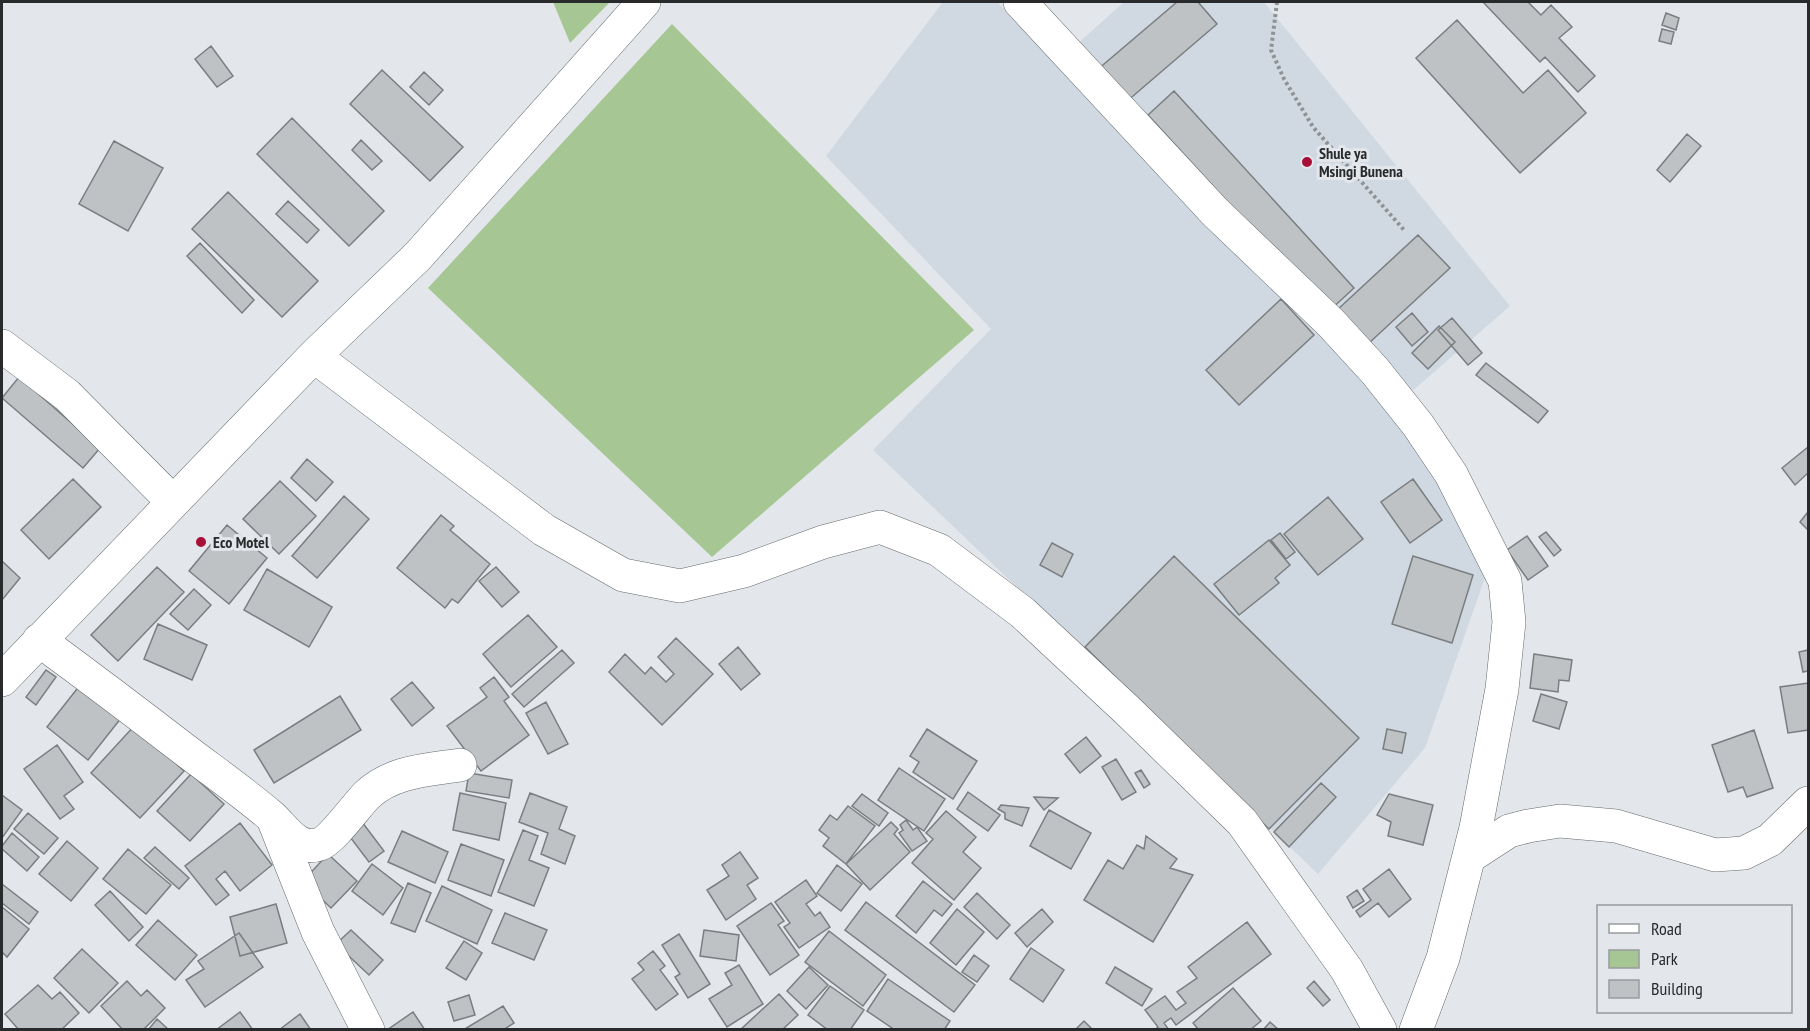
<svg xmlns="http://www.w3.org/2000/svg" width="1810" height="1031" viewBox="0 0 1810 1031" font-family="'PT Sans Narrow',sans-serif">
<style>
.built{fill:#d0d9e1}
.green{fill:#a6c794}
.building{fill:#bec2c5;stroke:#7a7e81;stroke-width:1.5}
.lines{fill:none;stroke-linecap:round;stroke-linejoin:round}
.minor-casing{stroke:#666a6d;stroke-width:34}
.path{stroke:#8f9295;stroke-width:4;stroke-dasharray:3 3;stroke-linecap:butt}
.minor{stroke:#fff;stroke-width:33}
.poi-dot{fill:#a70f37;stroke:#e3e7eb;stroke-width:2}
.labels{text-anchor:middle;dominant-baseline:central;stroke-width:6;stroke-linejoin:round;paint-order:stroke}
.poi-label{font-size:16px;font-weight:bold;fill:#282a2b;stroke:#e3e7eb;text-anchor:start}
</style>
<rect width="100%" height="100%" fill="#e3e7eb"/>
<path class="built" d="M943,2H997L1397,415L1488,569L1425,748L1318,874L873,450L991,329L826,156Z
M1124,2H1264L1510,306L1410,393L1076,45Z"/>
<path class="green" d="M553,2H610L570,43Z
M672,24L974,330L712,557L428,288Z"/>
<path class="building" d="M1177,2H1198L1217,24L1126,102L1097,70Z
M1483,2H1528L1541,15L1551,5L1572,27L1559,38L1595,76L1578,92L1545,57L1540,62Z
M1666,13L1679,18L1676,30L1662,25Z
M1457,20L1523,93L1548,70L1586,113L1520,173L1416,58Z
M1662,29L1674,32L1671,44L1659,41Z
M211,46L233,76L217,87L195,59Z
M382,70L463,147L430,181L350,104Z
M424,72L443,90L429,105L410,87Z
M1174,91L1354,288L1328,312L1148,115Z
M292,118L384,211L349,246L257,154Z
M1687,134L1701,146L1670,182L1657,170Z
M361,140L382,161L372,170L352,150Z
M114,141L163,168L128,231L79,204Z
M228,192L318,281L282,317L192,229Z
M288,201L319,230L307,243L276,214Z
M1418,235L1450,268L1368,344L1336,311Z
M200,243L254,300L242,313L187,256Z
M1281,299L1314,335L1239,405L1206,370Z
M1412,313L1428,332L1412,346L1396,327Z
M1452,318L1482,353L1468,365L1438,330Z
M1439,326L1455,342L1428,369L1412,353Z
M1486,363L1548,411L1538,423L1476,375Z
M19,377L100,448L83,468L2,398Z
M1808,447V473L1795,485L1782,468Z
M307,459L333,482L316,501L291,478Z
M73,479L101,507L49,559L21,530Z
M1413,479L1442,520L1410,543L1381,502Z
M280,481L316,516L279,554L243,519Z
M344,496L369,519L317,578L292,556Z
M1328,497L1363,539L1318,575L1284,534Z
M1808,512V530L1800,522Z
M441,515L454,526L450,530L490,564L458,603L452,599L445,608L397,568Z
M227,525L267,558L229,604L189,571Z
M1546,532L1561,550L1554,556L1539,537Z
M1280,533L1295,552L1286,559L1271,540Z
M1527,536L1548,566L1528,580L1507,550Z
M1269,540L1290,565L1275,578L1279,583L1239,615L1214,584Z
M1052,543L1073,554L1062,577L1040,565Z
M1174,556L1359,738L1269,829L1085,647Z
M1413,556L1473,575L1452,643L1392,624Z
M2,561L20,578L2,600Z
M157,567L184,592L118,661L91,635Z
M496,567L519,592L502,607L479,581Z
M267,569L332,607L309,647L244,610Z
M194,589L211,605L188,630L170,614Z
M528,615L557,647L511,687L483,654Z
M158,624L207,645L192,680L144,659Z
M676,638L713,674L662,725L609,672L625,654L645,674L651,667L666,682L674,674L658,657Z
M738,647L760,674L741,690L719,664Z
M562,650L574,663L524,707L512,694Z
M1808,650V671L1803,672L1799,652Z
M1534,654L1572,660L1569,681L1559,680L1558,692L1530,688Z
M46,670L56,677L36,705L26,697Z
M494,677L509,697L504,701L529,735L481,771L447,726L487,697L480,688Z
M84,680L125,713L88,760L47,727Z
M412,682L434,708L412,726L391,699Z
M1808,683V730L1788,733L1780,687Z
M1541,694L1567,702L1559,729L1533,721Z
M340,696L361,730L274,783L254,750Z
M546,702L568,744L548,754L526,713Z
M135,725L184,771L140,818L91,773Z
M927,729L977,761L953,799L913,772L919,762L910,756Z
M1387,729L1406,733L1402,753L1383,749Z
M1754,730L1773,788L1747,797L1743,787L1728,792L1712,745Z
M1086,737L1101,756L1080,773L1065,754Z
M57,745L83,782L64,796L74,809L60,819L24,769Z
M1116,759L1136,792L1122,800L1102,767Z
M899,768L945,799L924,831L878,800Z
M1141,770L1150,784L1144,788L1135,773Z
M469,773L512,780L509,798L466,791Z
M191,774L224,804L190,841L157,811Z
M1321,783L1336,797L1289,847L1274,832Z
M968,792L1000,815L988,831L957,809Z
M460,793L506,803L499,840L453,830Z
M530,793L567,807L559,829L575,836L565,864L541,854L548,833L519,822Z
M862,794L888,813L879,826L852,806Z
M1389,794L1433,805L1423,845L1388,836L1391,822L1377,815Z
M2,795L22,810L2,838Z
M1034,797L1058,798L1044,810Z
M1001,805L1029,808L1022,826L1005,819V813L998,809Z
M848,806L875,826L846,864L823,846L829,838L819,830L830,815L837,820Z
M1049,810L1091,833L1071,869L1030,846Z
M946,811L976,837L963,852L981,868L954,900L912,863L933,839L926,833Z
M28,813L58,838L44,854L14,829Z
M906,820L913,830L917,827L927,841L912,851L899,833L903,830L900,825Z
M362,822L384,851L369,862L347,833Z
M891,822L898,829L894,834L910,852L870,890L846,864Z
M240,823L272,865L240,891L225,871L216,879L229,895L216,905L185,866Z
M523,830L538,836L529,860L549,868L534,906L498,892Z
M402,831L448,852L435,883L388,862Z
M12,833L39,857L27,871L2,849V846Z
M1146,836L1177,859L1170,868L1193,875L1153,942L1084,900L1108,860L1123,869L1137,845L1144,849Z
M67,841L98,868L71,901L39,874Z
M461,844L504,860L491,896L448,880Z
M155,847L189,878L179,889L144,858Z
M128,849L171,885L146,914L103,879Z
M740,852L758,878L747,885L756,899L726,920L707,890L729,876L722,865Z
M328,854L357,881L331,908L303,881Z
M372,864L403,888L383,915L352,891Z
M837,865L862,884L841,911L817,893Z
M1389,869L1411,899L1389,917L1378,903L1360,917L1356,911L1371,900L1363,889Z
M806,880L817,896L806,904L815,916L820,912L830,927L799,948L784,927L790,923L775,902Z
M923,881L952,904L942,916L934,910L916,933L896,916Z
M408,883L431,893L415,932L391,923Z
M2,884L38,912L29,924L2,903Z
M442,886L492,910L477,944L426,921Z
M1357,890L1364,901L1353,908L1347,897Z
M110,891L143,927L129,941L95,905Z
M977,893L1010,925L997,939L964,907Z
M866,902L975,985L954,1012L845,930Z
M771,903L784,921L778,925L799,955L770,975L737,926Z
M276,904L287,943L240,956L230,917Z
M2,907L29,929L7,957L2,952Z
M957,909L984,932L956,965L930,943Z
M1042,909L1053,922L1027,947L1015,933Z
M505,913L547,930L534,960L492,943Z
M158,920L197,955L175,980L136,945Z
M1247,922L1271,954L1176,1025L1171,1018L1164,1023L1169,1030H1154L1158,1027L1145,1010L1165,996L1176,1010L1186,1003L1177,992L1197,978L1188,967Z
M351,930L383,960L369,975L336,944Z
M704,930L739,935L736,961L700,956Z
M829,931L886,975L863,1006L805,962Z
M239,933L263,967L205,1007L186,980L204,969L198,961Z
M679,934L710,984L688,998L675,977L680,974L662,945Z
M464,941L482,953L466,980L446,968Z
M1031,948L1064,970L1043,1002L1010,979Z
M82,949L118,983L89,1013L54,978Z
M653,951L665,966L660,970L678,994L656,1010L632,979L644,970L638,963Z
M974,955L989,966L977,982L962,972Z
M739,965L763,1004L727,1027L709,999L732,985L725,973Z
M809,967L828,985L806,1009L787,991Z
M1115,967L1152,989L1142,1006L1106,983Z
M888,979L950,1021L944,1030H895L867,1011Z
M127,981L141,996L147,990L165,1008L143,1030H123L101,1006Z
M1314,981L1330,1000L1323,1006L1307,988Z
M38,985L52,999L60,992L79,1013L61,1030H19L5,1014Z
M830,986L864,1010L850,1030H828L808,1015Z
M1233,988L1261,1021L1250,1030H1199L1193,1023Z
M779,994L798,1015L782,1030H740Z
M469,995L475,1015L454,1021L448,1002Z
M503,1006L514,1023L503,1030H463Z
M240,1012L253,1030H216Z
M413,1012L425,1030H387Z
M300,1014L311,1030H279Z
M157,1019L169,1030H148Z
M1084,1021L1093,1030H1075Z
M1270,1022L1279,1030H1263Z"/>
<g class="lines">
<g class="minor-casing">
<path id="minor" d="M1020,2L1215,212L1331,323L1375,371L1418,425L1451,474L1505,581L1509,622L1502,689L1476,828L1443,958L1416,1030
M2,346L67,395L173,502
M314,356L544,530L623,575L680,586L744,571L823,542L880,527L939,550L1023,613L1128,711L1242,822L1347,970L1380,1030
M39,640C88,676 137,713 185,750C214,772 244,793 272,817C285,829 298,852 320,844C332,840 356,806 367,795C392,771 428,770 460,765
M2,680L314,356L418,256L644,2
M274,821L318,932L368,1030
M1469,857L1509,831L1528,826L1560,821L1616,826L1715,855L1744,853L1770,840L1808,803"/>
</g>
<path class="path" d="M1277,2L1271,50L1284,79L1313,127L1404,230"/>
<use href="#minor" class="minor"/>
</g>
<g class="poi-dot">
<circle cx="1307" cy="162" r="6"/>
<circle cx="201" cy="542" r="6"/>
</g>
<g class="labels">
<g class="poi-label">
<text x="1319" y="153">Shule ya<tspan x="1319" dy="18">Msingi Bunena</tspan></text>
<text x="213" y="542">Eco Motel</text>
</g>
</g>
<rect width="1810" height="1031" fill="none" stroke="#282a2b" stroke-width="6"/>
<rect x="1597" y="905" width="195" height="108" fill="#e3e7eb" stroke="#989b9e" stroke-width="1.5"/>
<rect x="1609" y="924" width="30" height="9" fill="#ffffff" stroke="#989b9e" stroke-width="1.5"/>
<text x="1651" y="935" font-size="18" fill="#282a2b">Road</text>
<rect x="1609" y="950" width="30" height="18" fill="#a6c794" stroke="#989b9e" stroke-width="1.5"/>
<text x="1651" y="965" font-size="18" fill="#282a2b">Park</text>
<rect x="1609" y="980" width="30" height="18" fill="#bec2c5" stroke="#989b9e" stroke-width="1.5"/>
<text x="1651" y="995" font-size="18" fill="#282a2b">Building</text>
</svg>
